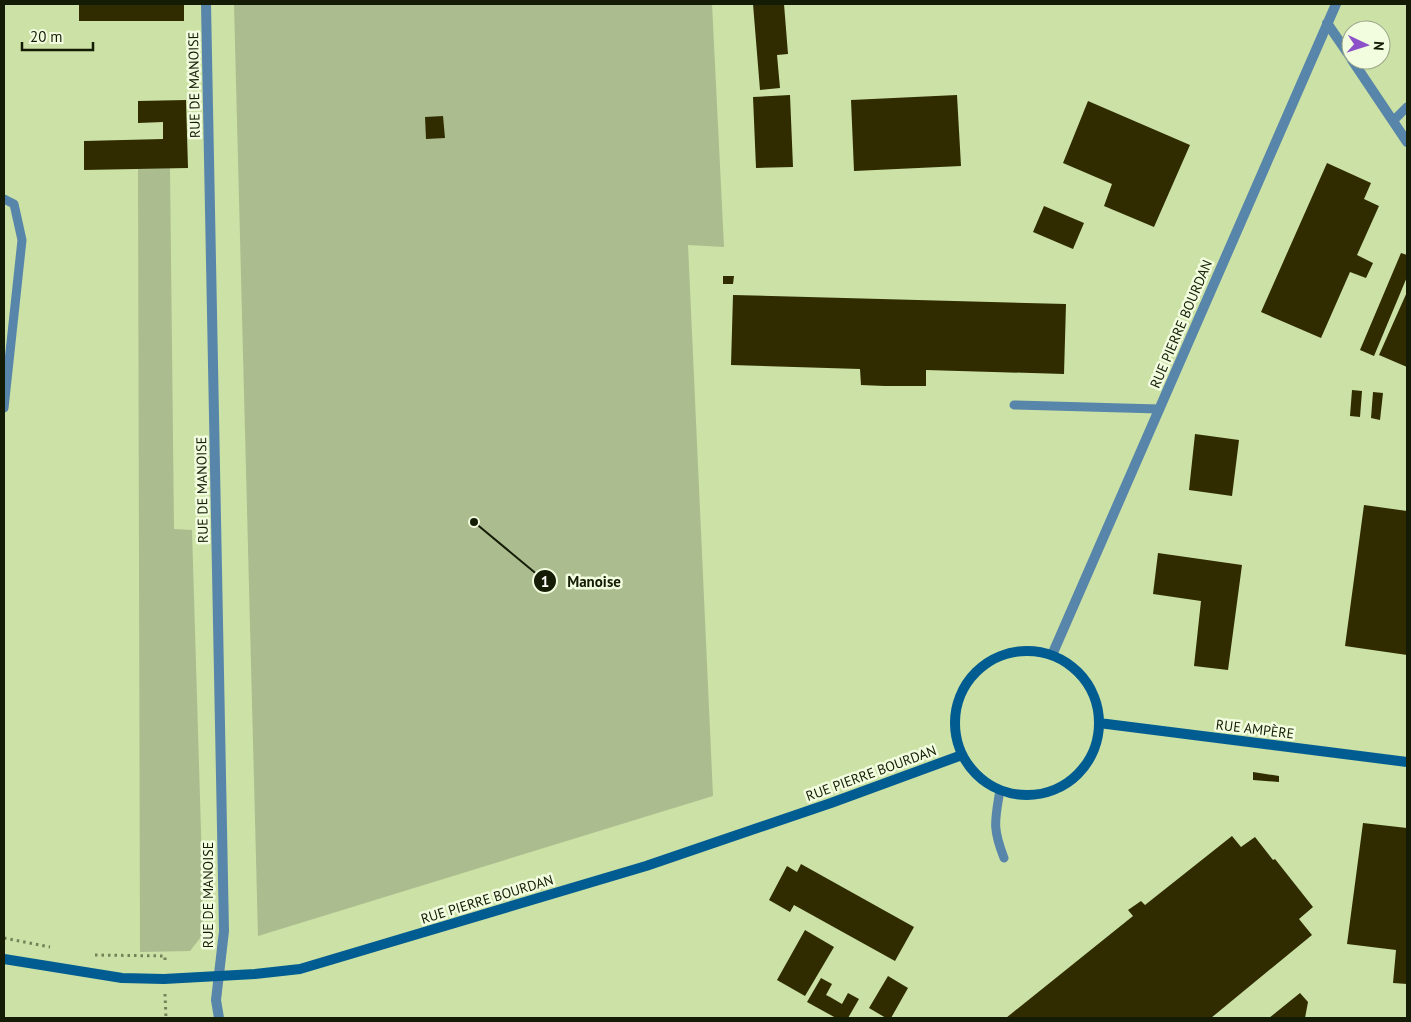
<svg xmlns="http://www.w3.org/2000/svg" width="1411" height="1022" viewBox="0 0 1411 1022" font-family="'PT Sans',sans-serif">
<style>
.green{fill:#abbc8f}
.building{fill:#302c00}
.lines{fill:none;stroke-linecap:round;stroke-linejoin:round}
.path{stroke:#738158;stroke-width:3;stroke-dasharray:2.5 4;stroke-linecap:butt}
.lane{stroke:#5885aa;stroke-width:9}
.street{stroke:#5885aa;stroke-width:10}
.secondary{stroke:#005c91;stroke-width:10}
.labels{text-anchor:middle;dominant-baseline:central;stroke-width:5;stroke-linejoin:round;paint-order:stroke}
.street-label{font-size:14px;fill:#151c06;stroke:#f2fddf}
.leader{fill:none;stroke:#151c06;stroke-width:2}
.callout-dot{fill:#151c06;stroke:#f2fddf;stroke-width:2}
.mark-label{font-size:15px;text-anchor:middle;font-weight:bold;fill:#fff}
.callout-label{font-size:15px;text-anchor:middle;font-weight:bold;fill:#151c06;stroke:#f2fddf;stroke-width:5;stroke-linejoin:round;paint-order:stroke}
</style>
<rect width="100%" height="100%" fill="#cbe1a5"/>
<path class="green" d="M234,4H712L724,247L688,245L713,796L258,936Z
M170,168L174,529L192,530L204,933L190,951L140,952L138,169Z"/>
<path class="building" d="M79,4H184V21H79Z
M753,4H784L788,54L777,55L780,88L760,90Z
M790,95L793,167L756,168L753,97Z
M957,95L961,166L854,171L851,100Z
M186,100L188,168L84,170V141L163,139V122L138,123V101Z
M1088,101L1190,145L1154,227L1104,206L1112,184L1063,163Z
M443,116L445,138L426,139L425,117Z
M1327,163L1371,183L1364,199L1379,206L1357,255L1373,263L1366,278L1350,272L1321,338L1261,312Z
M1044,206L1084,223L1073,249L1033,232Z
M1401,253L1407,255V277L1374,356L1360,350Z
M723,276H734L733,284H723Z
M1407,292V367L1379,355Z
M733,295L1066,304L1064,374L926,370V386H885L861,385L860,369L731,365Z
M1352,390L1362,391L1360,417L1350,416Z
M1373,392L1383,393L1380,420L1371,418Z
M1195,434L1239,440L1232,496L1189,490Z
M1364,505L1407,511V655L1345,646Z
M1158,553L1242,565L1228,670L1194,666L1201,601L1153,594Z
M1253,772L1279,776V782L1253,780Z
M1363,823L1407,828V984L1393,983L1396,950L1347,944Z
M1232,836L1241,847L1255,837L1273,860L1275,859L1313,907L1299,919L1312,935L1211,1018H1006L1133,916L1128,910L1141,901L1145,905Z
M801,864L914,927L895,961L794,905L790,912L769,900L787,866L797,872Z
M805,930L834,947L805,996L777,980Z
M888,976L908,988L891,1018H886L869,1008Z
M821,978L832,984L826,995L830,997L842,1004L848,993L859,999L848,1018H836L807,1002Z
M1300,993L1308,1002L1305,1018H1269Z"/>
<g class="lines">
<path class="path" d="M4,938L50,947
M95,955L165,956V963
M165,994L166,1018"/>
<path class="lane" d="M1393,121L1407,107
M4,199L14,204L22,240L4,408
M1014,405L1159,409
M1000,790C995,821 992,827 1004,858"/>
<path class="street" d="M206,4L224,931L216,1000L219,1018
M1327,23L1351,58
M1352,60L1407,142
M1052,655L1336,4"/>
<path class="secondary" d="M955 723a72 72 0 1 1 144 0a72 72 0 1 1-144 0Z
M1099,723L1407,762
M4,959L122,978L164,979L255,974L300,969L646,866L831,803L962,755"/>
</g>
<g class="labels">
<g class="street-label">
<text transform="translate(194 85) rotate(-91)">RUE DE MANOISE</text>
<text transform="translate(1181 324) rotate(-67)">RUE PIERRE BOURDAN</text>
<text transform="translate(202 490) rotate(-91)">RUE DE MANOISE</text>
<text transform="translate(1255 729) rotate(7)">RUE AMPÈRE</text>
<text transform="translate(871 773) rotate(-20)">RUE PIERRE BOURDAN</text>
<text transform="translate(208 895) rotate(-90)">RUE DE MANOISE</text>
<text transform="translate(487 899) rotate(-17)">RUE PIERRE BOURDAN</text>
</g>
</g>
<path class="leader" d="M474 522L545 581"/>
<g class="callout-dot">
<circle cx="474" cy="522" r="5"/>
<circle cx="545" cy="581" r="12"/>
</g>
<g class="mark-label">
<text x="545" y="587">1</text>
</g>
<g class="callout-label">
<text x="594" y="587">Manoise</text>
</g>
<rect width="1411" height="1022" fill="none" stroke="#151c06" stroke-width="10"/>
<g transform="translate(1366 45) rotate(94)"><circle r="24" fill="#f2fddf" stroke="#9aa388"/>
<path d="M0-4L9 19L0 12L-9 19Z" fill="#8c51c8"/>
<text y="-8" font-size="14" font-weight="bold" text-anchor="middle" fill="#151c06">N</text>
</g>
<path d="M22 42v8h71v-8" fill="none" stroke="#151c06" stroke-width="2.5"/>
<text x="30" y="42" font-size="15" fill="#151c06" stroke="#f2fddf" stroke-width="4" paint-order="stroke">20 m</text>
</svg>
